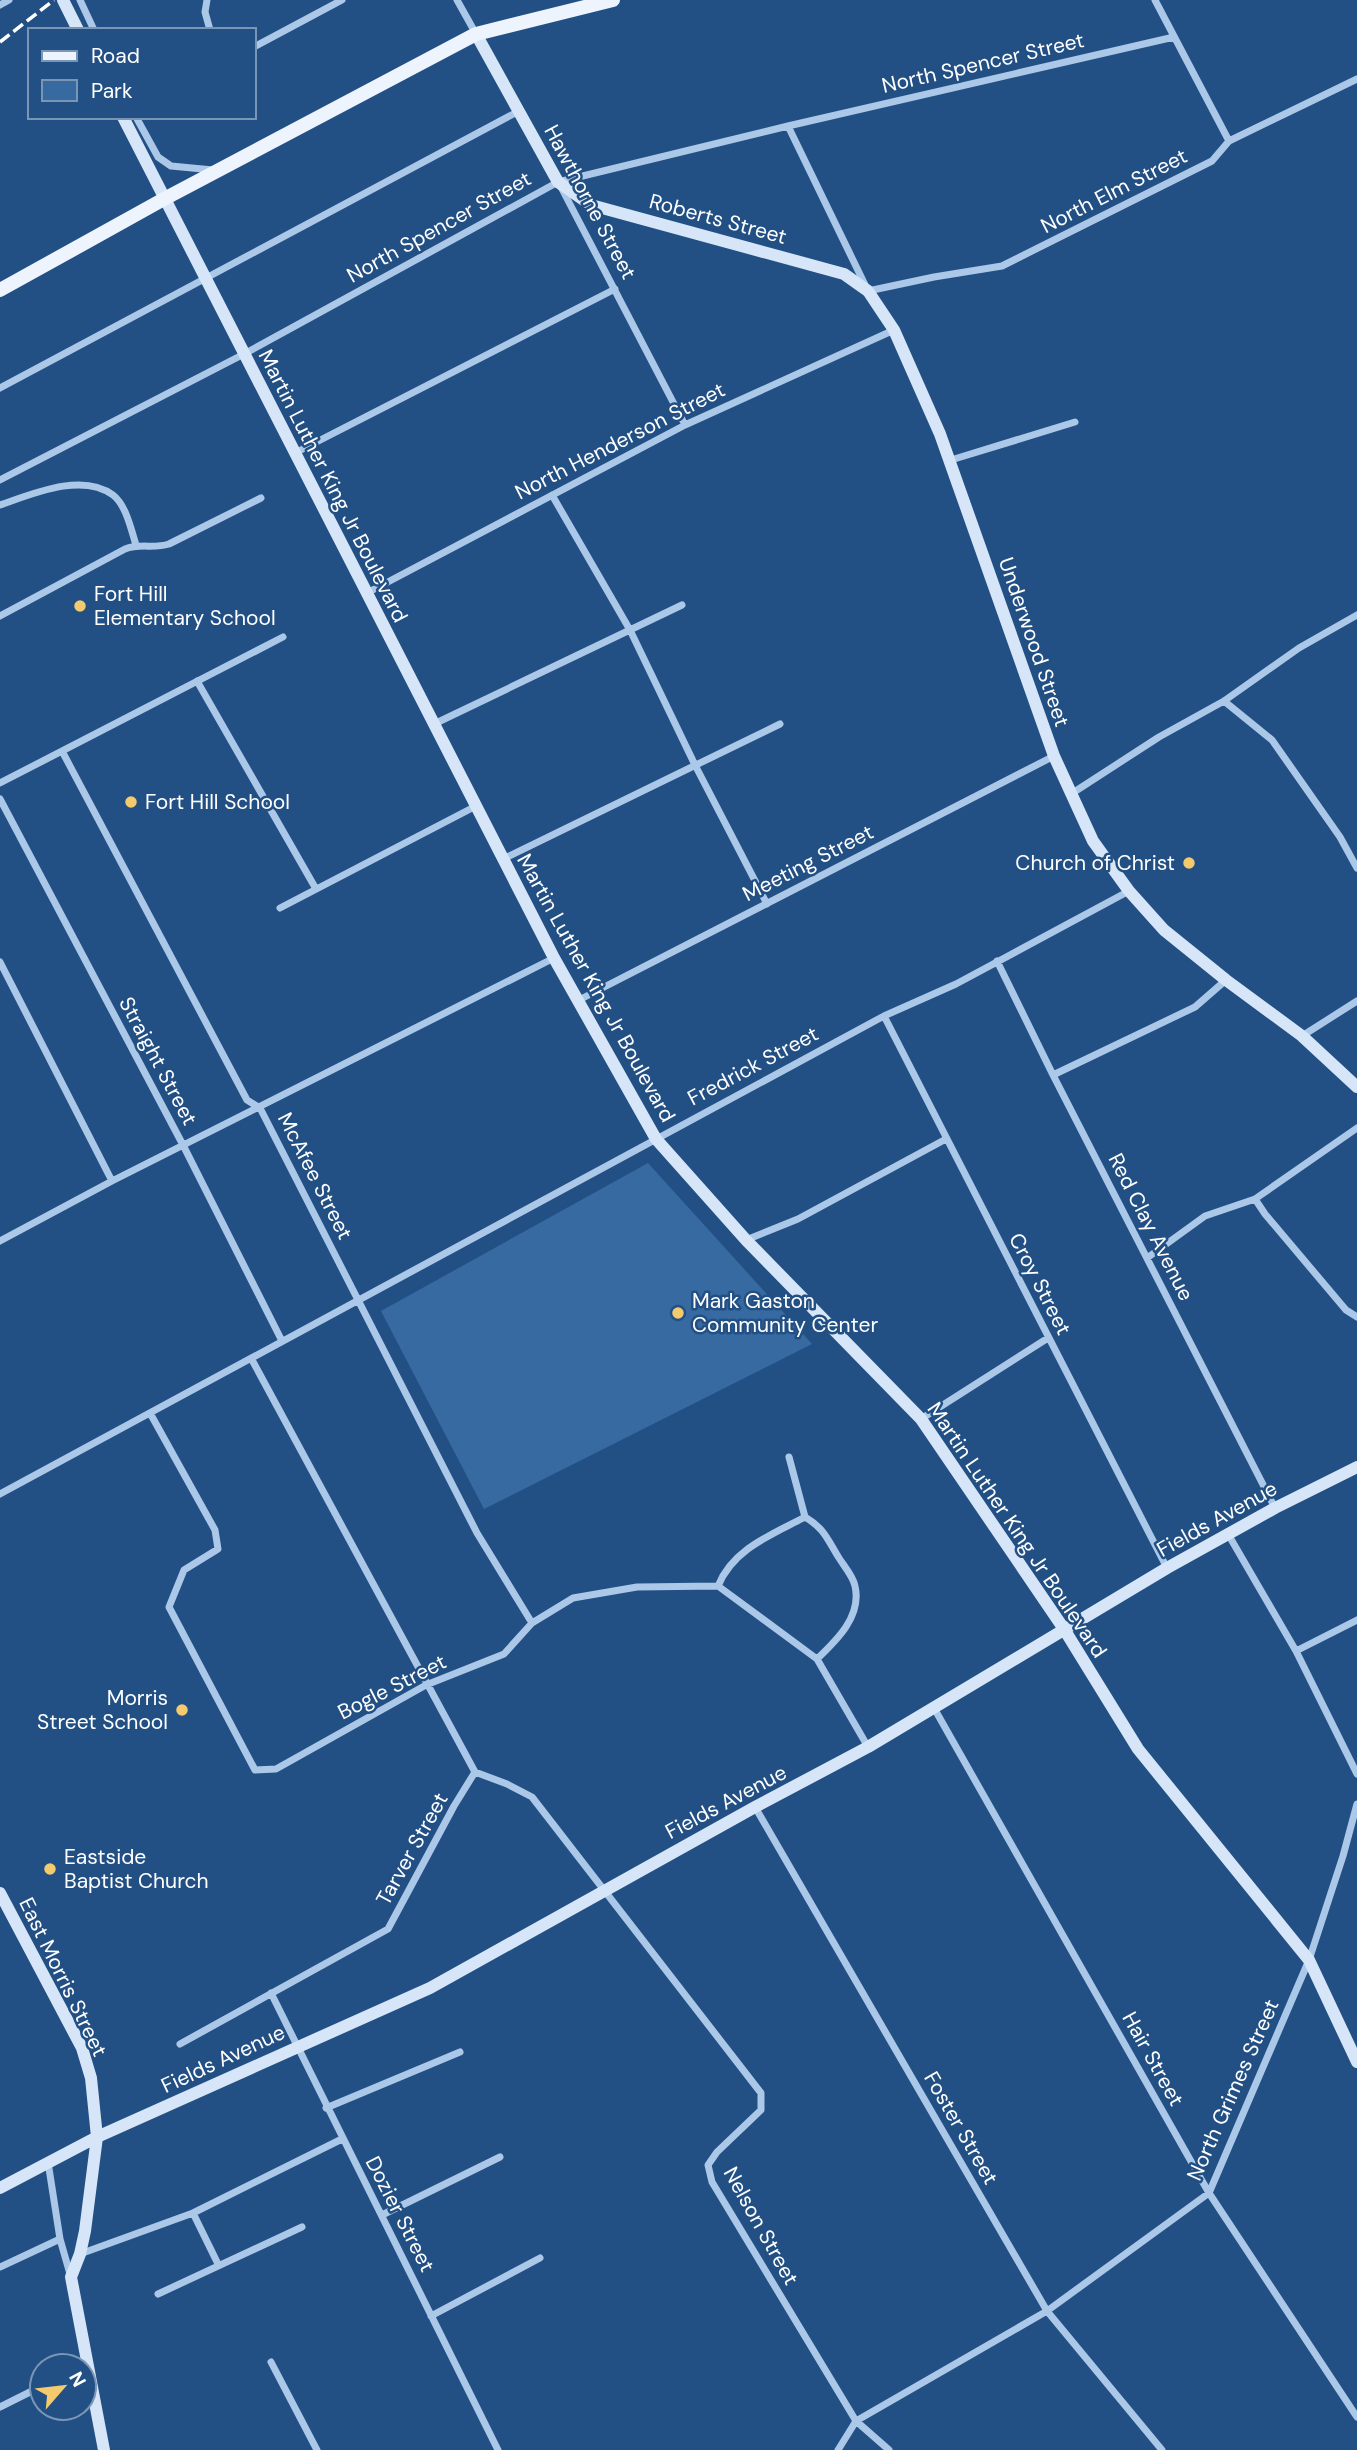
<svg xmlns="http://www.w3.org/2000/svg" width="1357" height="2450" viewBox="0 0 1357 2450" font-family="'DM Sans',sans-serif">
<style>
.green{fill:#376aa1}
.lines{fill:none;stroke-linecap:round;stroke-linejoin:round}
.street{stroke:#abc8e8;stroke-width:7}
.secondary{stroke:#d6e5f7;stroke-width:12}
.primary{stroke:#eef4fe;stroke-width:14}
.rail{stroke:#fff;stroke-width:3.5;stroke-dasharray:12 5;stroke-linecap:butt}
.poi-dot{fill:#f4ca6e;stroke:#225084;stroke-width:2.5}
.labels{text-anchor:middle;dominant-baseline:central;stroke-width:5;stroke-linejoin:round;paint-order:stroke}
.street-label{font-size:21px;fill:#fff;stroke:#225084}
.poi-label{font-size:21px;fill:#fff;stroke:#225084;text-anchor:start}
</style>
<rect width="100%" height="100%" fill="#225084"/>
<path class="green" d="M648,1163L812,1344L484,1509L381,1311Z"/>
<g class="lines">
<path class="street" d="M80,0L94,30
M207,0L205,12L210,30
M457,0L476,34
M1155,0L1229,141
M0,5L9,0
M254,47L342,0
M136,117L158,157L171,166L213,170
M788,126L868,291L934,277L1002,266L1212,161L1229,141L1357,79
M561,187L685,425
M0,388L519,111
M295,453L615,289
M951,460L1075,422
M0,480L244,354L558,182L788,126L1174,37
M552,495L630,630L695,765L767,904
M0,505C32,494 82,472 113,495C126,505 131,529 136,545
M367,593L685,425L894,330
M0,616L125,549C140,543 153,549 169,544L261,498
M197,681L316,889
M1224,701L1272,740L1340,837L1357,868
M434,724L682,605
M62,751L247,1100L260,1108L477,1533L532,1623
M0,783L283,637
M1071,794L1159,737L1224,701L1299,648L1357,615
M0,799L183,1145L282,1341
M503,859L780,724
M280,908L476,806
M997,961L1053,1075L1275,1508
M0,962L112,1181
M577,1001L1054,756
M884,1016L1167,1568
M1302,1036L1357,1001
M1053,1075L1195,1007L1226,980
M1357,1128L1255,1199L1265,1214L1346,1310L1357,1317
M746,1240L798,1219L946,1139
M0,1241L112,1181L554,958
M1147,1258L1205,1216L1255,1199
M251,1358L475,1772
M150,1413L215,1530L218,1549L184,1570L169,1607L255,1770L276,1769L426,1685L504,1654L532,1623L573,1598L637,1587L718,1586
M921,1419L1048,1338
M789,1457L805,1517
M0,1494L884,1016L956,984L1129,891
M805,1517C825,1529 827,1539 839,1558C844,1566 853,1576 855,1586C862,1616 837,1640 817,1659
M1228,1534L1296,1651L1357,1774
M718,1586L817,1659L868,1747
M718,1586C733,1549 771,1535 805,1517
M1296,1651L1357,1620
M934,1708L1209,2193L1357,2417
M755,1807L1047,2311L1162,2450
M271,1993L498,2450
M180,2044L388,1929L454,1806L475,1772L507,1784L532,1797L761,2093V2110L717,2152L708,2165L712,2182L856,2421L889,2450
M326,2108L460,2052
M48,2162L60,2239L70,2274
M193,2213L218,2264
M382,2215L500,2157
M80,2254L193,2213L342,2139
M0,2267L60,2239
M158,2294L302,2227
M431,2316L540,2258
M271,2362L317,2450
M0,2407L42,2386
M838,2450L856,2421L1047,2311L1209,2193L1309,1960L1343,1856L1357,1804"/>
<path class="secondary" d="M63,0L78,30
M476,34L558,182L591,205L844,274L868,291L894,330L940,434L1054,756L1093,841L1129,891L1164,930L1226,980L1302,1036L1357,1087
M123,117L554,958L656,1139L746,1240L921,1419L1064,1629L1138,1749L1309,1960L1357,2062
M0,1893L82,2048L91,2078L97,2137L85,2231L80,2254L71,2277L104,2450
M0,2188L97,2137L430,1988L755,1807L868,1747L1167,1568L1275,1508L1357,1467"/>
<path class="primary" d="M0,290L164,199L476,34L613,0"/>
<path class="rail" d="M0,42L54,0"/>
</g>
<g class="poi-dot">
<circle cx="80" cy="606" r="7"/>
<circle cx="131" cy="802" r="7"/>
<circle cx="1189" cy="863" r="7"/>
<circle cx="678" cy="1313" r="7"/>
<circle cx="182" cy="1710" r="7"/>
<circle cx="50" cy="1869" r="7"/>
</g>
<g class="labels">
<g class="street-label">
<text transform="translate(983 63) rotate(-13)">North Spencer Street</text>
<text transform="translate(1114 191) rotate(-27)">North Elm Street</text>
<text transform="translate(590 202) rotate(62)">Hawthorne Street</text>
<text transform="translate(718 219) rotate(15)">Roberts Street</text>
<text transform="translate(439 227) rotate(-29)">North Spencer Street</text>
<text transform="translate(620 441) rotate(-27)">North Henderson Street</text>
<text transform="translate(333 486) rotate(63)">Martin Luther King Jr Boulevard</text>
<text transform="translate(1034 642) rotate(71)">Underwood Street</text>
<text transform="translate(808 863) rotate(-27)">Meeting Street</text>
<text transform="translate(596 988) rotate(61)">Martin Luther King Jr Boulevard</text>
<text transform="translate(158 1061) rotate(62)">Straight Street</text>
<text transform="translate(753 1066) rotate(-28)">Fredrick Street</text>
<text transform="translate(315 1176) rotate(63)">McAfee Street</text>
<text transform="translate(1151 1227) rotate(63)">Red Clay Avenue</text>
<text transform="translate(1040 1284) rotate(63)">Croy Street</text>
<text transform="translate(1217 1519) rotate(-29)">Fields Avenue</text>
<text transform="translate(1017 1530) rotate(56)">Martin Luther King Jr Boulevard</text>
<text transform="translate(392 1687) rotate(-27)">Bogle Street</text>
<text transform="translate(726 1802) rotate(-28)">Fields Avenue</text>
<text transform="translate(412 1849) rotate(-61)">Tarver Street</text>
<text transform="translate(63 1977) rotate(64)">East Morris Street</text>
<text transform="translate(223 2059) rotate(-25)">Fields Avenue</text>
<text transform="translate(1153 2059) rotate(61)">Hair Street</text>
<text transform="translate(1233 2090) rotate(-66)">North Grimes Street</text>
<text transform="translate(961 2128) rotate(60)">Foster Street</text>
<text transform="translate(400 2214) rotate(63)">Dozier Street</text>
<text transform="translate(761 2226) rotate(61)">Nelson Street</text>
</g>
<g class="poi-label">
<text x="94" y="594">Fort Hill<tspan x="94" dy="24">Elementary School</tspan></text>
<text x="145" y="802">Fort Hill School</text>
<text x="1175" y="863" text-anchor="end">Church of Christ</text>
<text x="692" y="1301">Mark Gaston<tspan x="692" dy="24">Community Center</tspan></text>
<text x="168" y="1698" text-anchor="end">Morris<tspan x="168" dy="24">Street School</tspan></text>
<text x="64" y="1857">Eastside<tspan x="64" dy="24">Baptist Church</tspan></text>
</g>
</g>
<rect x="28" y="28" width="228" height="91" fill="#225084" stroke="#7a96b5" stroke-width="2"/>
<rect x="42" y="51" width="35" height="10" fill="#eef4fe" stroke="#7a96b5" stroke-width="2"/>
<text x="91" y="63" font-size="21" fill="#ffffff">Road</text>
<rect x="42" y="80" width="35" height="21" fill="#376aa1" stroke="#7a96b5" stroke-width="2"/>
<text x="91" y="98" font-size="21" fill="#ffffff">Park</text>
<g transform="translate(63 2387) rotate(62)"><circle r="33" fill="#225084" stroke="#7a96b5" stroke-width="2"/>
<path d="M0-5L12 26L0 18L-12 26Z" fill="#f4ca6e"/>
<text y="-10" font-size="19" font-weight="bold" text-anchor="middle" fill="#ffffff">N</text>
</g>
</svg>
